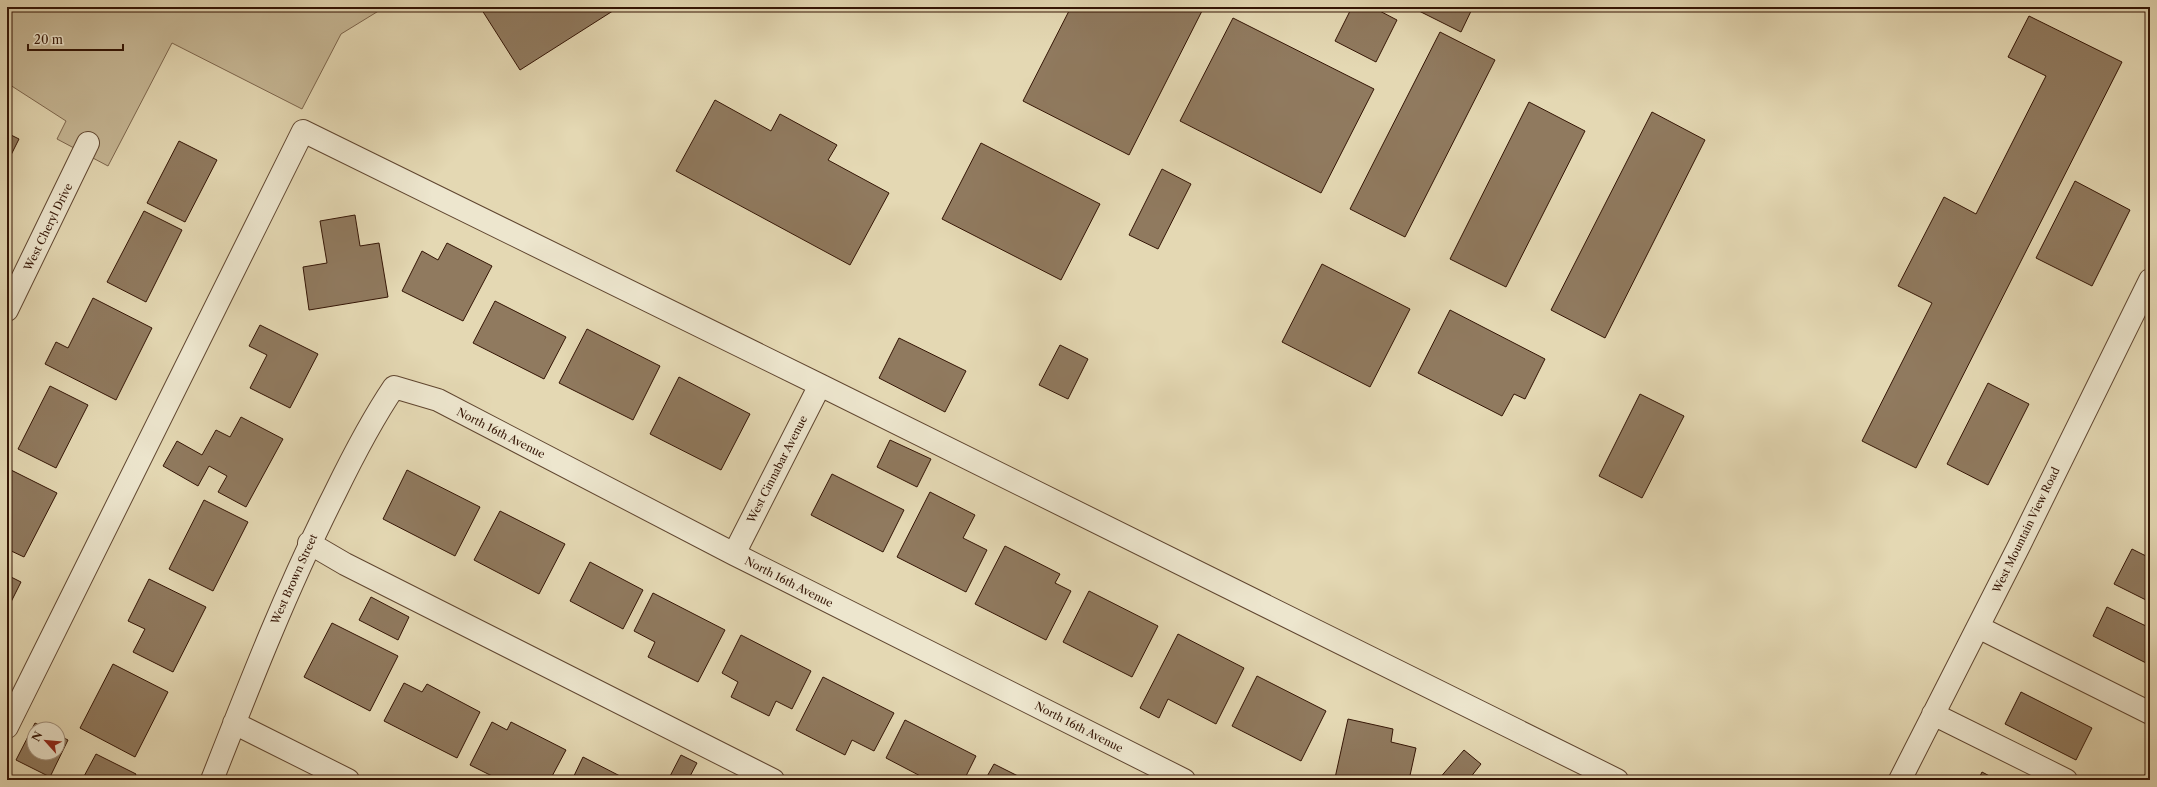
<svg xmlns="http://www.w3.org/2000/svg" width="2157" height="787" viewBox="0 0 2157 787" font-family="'Libre Caslon Text',serif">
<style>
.green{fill:#c6b795;stroke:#7d664d}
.building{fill:#907a5f;stroke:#341505}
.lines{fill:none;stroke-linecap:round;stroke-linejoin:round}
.minor-casing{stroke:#604630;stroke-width:24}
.minor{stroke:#ede6ce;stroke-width:22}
.labels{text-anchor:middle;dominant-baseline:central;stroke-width:3.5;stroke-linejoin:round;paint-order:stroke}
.street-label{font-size:11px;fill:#341505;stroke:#ede6ce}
</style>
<rect width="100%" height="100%" fill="#e4d8b3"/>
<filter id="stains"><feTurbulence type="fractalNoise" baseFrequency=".005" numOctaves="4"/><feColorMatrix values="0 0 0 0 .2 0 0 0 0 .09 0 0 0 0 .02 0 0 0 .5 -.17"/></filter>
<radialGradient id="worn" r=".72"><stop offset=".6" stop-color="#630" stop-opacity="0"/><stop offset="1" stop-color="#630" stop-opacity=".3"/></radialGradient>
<path class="green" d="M7,7H385L341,34L302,109L172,43L108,166L57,139L66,121L7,83Z"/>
<path class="building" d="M480,7H619L520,70Z
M1071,7H1204L1129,155L1023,101Z
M1352,7H1372L1397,20L1376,62L1335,41Z
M1411,7H1473L1461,32Z
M2029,16L2122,62L1916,468L1862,441L1932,303L1898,286L1944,197L1976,214L2046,76L2008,57Z
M1233,18L1374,89L1321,193L1180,121Z
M1440,32L1495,60L1405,237L1350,209Z
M715,100L771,131L780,114L837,145L828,160L889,193L850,265L676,171Z
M1529,102L1585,131L1506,287L1450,259Z
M1652,112L1705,140L1605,338L1551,310Z
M7,133L19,139L7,163Z
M179,141L217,160L185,222L147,203Z
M981,143L1100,204L1061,280L942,219Z
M1162,169L1191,184L1158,249L1129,235Z
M2075,181L2130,210L2092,286L2036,258Z
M144,211L182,230L146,302L107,282Z
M355,215L360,246L379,243L388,297L309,310L303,267L327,263L320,221Z
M447,243L492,266L463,321L402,291L422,251L438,260Z
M1322,264L1410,309L1370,387L1282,342Z
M93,298L152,328L116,400L45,364L56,342L68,348Z
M495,301L566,337L544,379L473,343Z
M1450,310L1545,359L1525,399L1514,394L1502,416L1418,373Z
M260,325L318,354L290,408L250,388L267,355L249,346Z
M587,329L660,366L633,420L559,383Z
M899,338L966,371L945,412L879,378Z
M1060,345L1088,359L1068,399L1039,385Z
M679,377L750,414L721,470L650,434Z
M1988,383L2029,404L1988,485L1947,464Z
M50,386L88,405L56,468L18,449Z
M1640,394L1684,416L1642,498L1599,476Z
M241,417L283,439L246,507L218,492L227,476L209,466L198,486L163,466L177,441L202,455L216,430L230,437Z
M890,440L931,459L917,487L877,467Z
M9,469L57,493L24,557L7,549V473Z
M407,470L480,507L455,556L383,519Z
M832,474L904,510L883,552L811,515Z
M930,492L975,515L963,538L987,550L966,592L897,557Z
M204,500L248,522L213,591L169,569Z
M500,511L565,544L539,594L474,560Z
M1005,546L1060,574L1055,583L1071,591L1046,640L975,604Z
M2132,549L2150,558V602L2114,584Z
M590,562L643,590L623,629L570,601Z
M7,575L21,582L7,610Z
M149,579L206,607L173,672L133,652L145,629L128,621Z
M1089,591L1158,626L1132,677L1063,642Z
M653,593L725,630L698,682L648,657L655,642L634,631Z
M371,597L409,617L398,640L359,620Z
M2107,607L2150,628V665L2093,636Z
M332,623L398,656L370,711L304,677Z
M1178,634L1244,668L1216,724L1168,699L1159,718L1140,708Z
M741,635L811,671L792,709L776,701L769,716L731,697L738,682L722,673Z
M113,664L168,692L135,757L80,728Z
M1257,676L1326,711L1301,761L1232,726Z
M823,677L894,713L874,751L852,740L845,755L796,730Z
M404,683L422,692L427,684L480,712L457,758L384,721Z
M2021,692L2092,728L2076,760L2005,724Z
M1348,719L1393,729L1391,742L1416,748L1409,780L1335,778Z
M905,720L976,756L964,780H928L886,758Z
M492,722L507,730L511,722L566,750L550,780H500L470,765Z
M35,723L47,729H34V753H58V735L68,740L50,777L16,760Z
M1464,750L1481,764L1470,778L1472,780H1438Z
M96,754L136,774L133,780H82Z
M681,755L697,763L688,780H668Z
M583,757L620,776L617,780H572Z
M994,764L1026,780H985Z
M2150,765V780H2142Z
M1982,772L1997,780H1978Z"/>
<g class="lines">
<g class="minor-casing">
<path id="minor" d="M7,310L88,143
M309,543L345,564L773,780
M734,554L820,385
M1978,627L2150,713
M1933,714L2066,780
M234,723L348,780
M7,727L303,131L820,385L1617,780
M212,780C250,683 288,586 335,493C353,456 371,421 394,387L438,400L734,554L1184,780
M1900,780L2019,546L2150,280"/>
</g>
<use href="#minor" class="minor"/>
</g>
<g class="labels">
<g class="street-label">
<text transform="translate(48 227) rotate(-64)">West Cheryl Drive</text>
<text transform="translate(501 433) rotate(27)">North 16th Avenue</text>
<text transform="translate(777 469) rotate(-63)">West Cinnabar Avenue</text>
<text transform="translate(2026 530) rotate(-64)">West Mountain View Road</text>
<text transform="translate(294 579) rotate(-66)">West Brown Street</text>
<text transform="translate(789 582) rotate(27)">North 16th Avenue</text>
<text transform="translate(1079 727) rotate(27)">North 16th Avenue</text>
</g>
</g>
<rect width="2157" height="787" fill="none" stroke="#e4d8b3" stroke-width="24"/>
<rect x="8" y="8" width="2141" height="771" fill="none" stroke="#341505" stroke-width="2"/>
<rect x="12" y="12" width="2133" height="763" fill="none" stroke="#341505"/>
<g transform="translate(46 741) rotate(297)"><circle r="19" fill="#ede6ce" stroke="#a3927e"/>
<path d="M0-3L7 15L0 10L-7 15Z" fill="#8f2418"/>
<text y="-6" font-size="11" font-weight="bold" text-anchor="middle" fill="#341505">N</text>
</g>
<path d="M28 44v6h95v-6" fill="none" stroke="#341505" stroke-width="2"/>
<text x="34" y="44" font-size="12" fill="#341505" stroke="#ede6ce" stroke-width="3" paint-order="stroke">20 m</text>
<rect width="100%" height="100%" filter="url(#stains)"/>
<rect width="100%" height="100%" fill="url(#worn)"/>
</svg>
